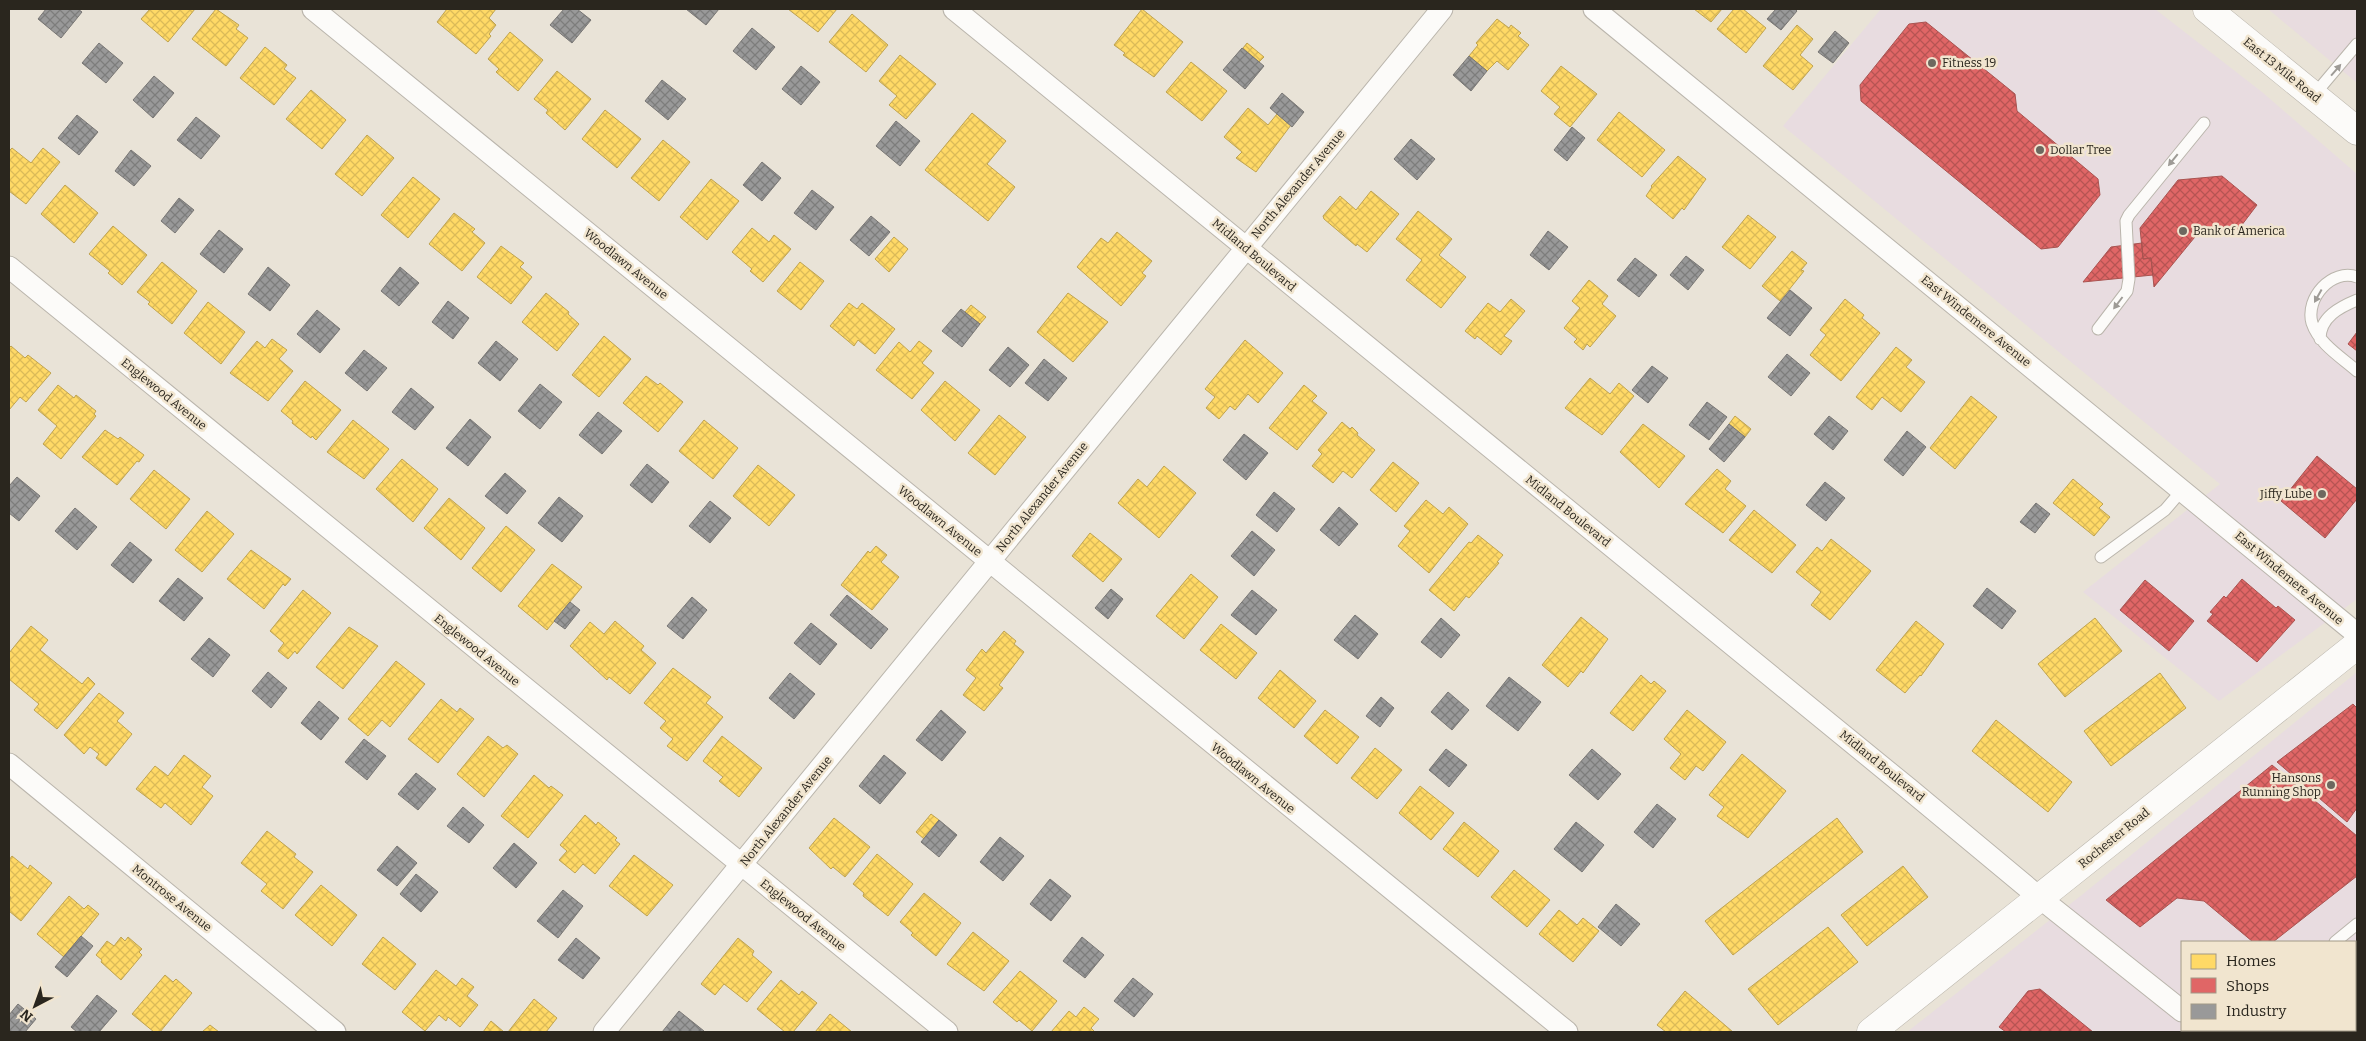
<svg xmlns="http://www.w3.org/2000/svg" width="2366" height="1041" viewBox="0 0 2366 1041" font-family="Bitter,serif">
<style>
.commercial{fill:#e8dce0}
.education{fill:#e8dcdf}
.homes{fill:url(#homes-cross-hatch);stroke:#bfa350}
.shops{fill:url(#shops-cross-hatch);stroke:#a95350}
.industry{fill:url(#industry-cross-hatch);stroke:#787674}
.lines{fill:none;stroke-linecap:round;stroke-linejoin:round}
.service-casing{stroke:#bab5ac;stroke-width:13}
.minor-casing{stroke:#bab5ac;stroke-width:23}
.secondary-casing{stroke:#bab5ac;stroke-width:29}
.service{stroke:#fcfbf9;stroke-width:11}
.minor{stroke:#fcfbf9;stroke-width:21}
.secondary{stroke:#fcfbf9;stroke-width:28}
.oneway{fill:#9e9b96}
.poi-dot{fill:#6d685f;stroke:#f1e5cf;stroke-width:2}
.labels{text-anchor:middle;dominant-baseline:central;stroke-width:5;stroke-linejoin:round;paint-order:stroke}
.poi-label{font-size:12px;fill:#2a261e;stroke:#f1e5cf;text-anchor:start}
.street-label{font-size:12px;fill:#2a261e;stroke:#f1e5cf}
</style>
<defs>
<pattern id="homes-cross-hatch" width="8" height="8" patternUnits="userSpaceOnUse" patternTransform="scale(1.25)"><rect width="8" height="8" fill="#ffd966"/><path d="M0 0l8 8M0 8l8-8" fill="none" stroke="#dbba58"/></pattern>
<pattern id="shops-cross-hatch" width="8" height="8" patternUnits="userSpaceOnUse" patternTransform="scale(1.25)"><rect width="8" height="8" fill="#e06666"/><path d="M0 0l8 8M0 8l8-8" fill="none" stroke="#b65453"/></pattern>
<pattern id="industry-cross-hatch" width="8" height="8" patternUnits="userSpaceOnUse" patternTransform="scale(1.25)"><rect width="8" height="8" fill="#999"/><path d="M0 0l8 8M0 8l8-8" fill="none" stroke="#7d7d7c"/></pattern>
</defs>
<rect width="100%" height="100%" fill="#e9e3d7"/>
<path class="commercial" d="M1881,9H2155L2262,92L2357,174V599L2219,701L2083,592L2220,484L1783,126Z
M2357,672V943L2355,945V942H2182V1030H2249L2246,1032H1907L2083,894Z"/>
<path class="education" d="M2268,9H2357V83Z"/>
<path class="homes" d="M150,9H195L168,42L141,19Z
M216,9L239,25L236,29L248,38L226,66L192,39Z
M447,9H496L489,18L496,25L489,34L491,36L476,54L437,22Z
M788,9H837L818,32Z
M1142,9L1183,42L1154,77L1123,55L1125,53L1114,45Z
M1694,9H1722L1711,22Z
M1734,9H1743L1766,28L1746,53L1717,29Z
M852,14L888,45L866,72L829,42Z
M1497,19L1509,28L1511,25L1521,33L1518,36L1529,45L1508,70L1497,61L1487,71L1469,56L1478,45L1476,43Z
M1797,25L1813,39L1800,55L1813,66L1793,90L1763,66Z
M510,32L543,60L518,91L496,72L499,69L488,59Z
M1247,43L1264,57L1259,62L1243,48Z
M265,47L287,65L284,69L296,78L274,105L240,78Z
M900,55L936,84L906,119L889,105L897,96L879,81Z
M1191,62L1227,91L1202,121L1166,92Z
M1561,66L1597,94L1570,127L1554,114L1560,107L1541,91Z
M557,71L591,99L565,130L546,113L548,110L534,99Z
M311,90L346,120L322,149L286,119Z
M1248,108L1268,125L1277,114L1291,125L1256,172L1236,158L1242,152L1224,137Z
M605,110L641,139L617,168L582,139Z
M1619,112L1665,150L1642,177L1597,140Z
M972,113L1006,141L987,164L1015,187L988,221L925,170Z
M367,135L394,158L362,196L335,174Z
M663,140L690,162L659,201L631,178Z
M12,148L31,163L43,148L60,162L26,204L9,191V151Z
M1678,156L1706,179L1684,210L1682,208L1673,219L1646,196L1652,187L1651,186Z
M413,177L440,199L408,238L381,215Z
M711,179L739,201L707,240L680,217Z
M65,185L98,213L74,243L41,214Z
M1371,191L1399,214L1367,252L1357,244L1356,246L1324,219L1323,216L1340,196L1356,210Z
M1418,211L1452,239L1439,255L1466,277L1441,308L1406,280L1422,260L1396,239Z
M454,213L475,229L472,232L485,243L462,271L429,244Z
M1748,215L1776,237L1750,269L1722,247Z
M113,226L147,255L122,285L108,273L110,271L89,254Z
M752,228L769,242L774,235L791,249L763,282L750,271L752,269L732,252Z
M1117,232L1152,261L1142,273L1146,276L1121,306L1077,267L1101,238L1108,243Z
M894,237L908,249L889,272L875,259Z
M501,246L524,263L520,267L532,277L511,304L477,277Z
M1792,251L1807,263L1801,270L1804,271L1780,301L1762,286Z
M162,262L197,291L172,324L148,304L150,302L137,292Z
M800,262L824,281L801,310L777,291Z
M1589,280L1608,296L1602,304L1616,316L1590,347L1587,344L1583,350L1574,342L1577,339L1564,328L1580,308L1572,301Z
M546,293L569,312L568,314L579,324L557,351L522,322Z
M1068,293L1108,322L1073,362L1037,332Z
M1511,299L1525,311L1504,336L1512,341L1501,355L1477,336L1475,339L1465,331L1488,303L1500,312Z
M1845,299L1864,315L1862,318L1880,333L1841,381L1810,355L1826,335L1820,330Z
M208,302L245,332L221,364L184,333Z
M849,303L857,309L862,303L895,329L875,354L858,340L854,346L830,326Z
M971,305L986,317L980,324L965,312Z
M604,336L631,359L599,397L572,375Z
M272,339L287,350L279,359L293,371L268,401L230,373L257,341L265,348Z
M1245,340L1283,373L1258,403L1248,394L1235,410L1230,406L1219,419L1206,408L1215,397L1205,389Z
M919,341L932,351L922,363L934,373L912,399L876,370L899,342L910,352Z
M11,346L25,358L28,355L51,373L26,402L20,397L9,410V348Z
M1896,347L1912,360L1906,367L1925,382L1901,412L1882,397L1872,410L1856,397Z
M646,376L658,385L660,383L683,402L658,432L623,403Z
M1590,378L1610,394L1619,383L1634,396L1602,435L1565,408Z
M305,381L341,410L316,440L312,436L311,438L292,423L293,421L281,411Z
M945,381L980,410L955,441L921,410Z
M58,385L74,398L76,395L96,411L94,414L96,416L61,459L43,444L57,426L38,410Z
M1304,385L1317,396L1312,401L1327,413L1297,450L1269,428Z
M1971,396L1997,417L1955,469L1930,448Z
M999,415L1026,437L995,475L968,453Z
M1735,416L1751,429L1745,437L1729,424Z
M353,420L389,449L364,479L327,452Z
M704,420L738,448L713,479L679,451Z
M1342,422L1350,429L1352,427L1358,433L1357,435L1375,450L1352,478L1343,471L1333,483L1312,466L1322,454L1318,450Z
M1643,424L1685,456L1659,488L1620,452Z
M105,430L118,439L120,437L144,455L139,462L137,461L117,485L82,457Z
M402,459L438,489L413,522L376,489Z
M1393,462L1419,483L1396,512L1370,490Z
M758,465L795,495L769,526L733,496Z
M1164,466L1196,493L1159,538L1118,503L1138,479L1147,487Z
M1717,469L1731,481L1725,489L1746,506L1723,533L1685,504Z
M154,470L190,499L166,529L130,499Z
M2073,479L2103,504L2099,508L2110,517L2094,536L2053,503Z
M449,498L485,528L461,560L424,528Z
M1426,500L1443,514L1449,507L1468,524L1429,573L1398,546L1410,531L1404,526Z
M1754,510L1796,545L1772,573L1729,540Z
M207,511L234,534L202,572L175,550Z
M506,526L535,550L501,592L472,568Z
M1090,533L1122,559L1103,582L1072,556Z
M1478,535L1503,555L1497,562L1499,563L1469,598L1466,596L1454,611L1429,590L1469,542L1471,543Z
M1831,539L1871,571L1830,620L1811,605L1821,592L1796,572L1817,547L1822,551Z
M876,546L887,555L881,562L899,577L872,610L841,585L868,551L870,553Z
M251,550L291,579L285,586L283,584L264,609L227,579Z
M552,564L582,587L547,630L518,606Z
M1191,574L1218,597L1184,639L1156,616Z
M303,590L331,613L297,654L295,651L288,659L278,651L284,643L270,631Z
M1581,617L1608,639L1583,673L1581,671L1568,687L1542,665Z
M2095,618L2122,651L2065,697L2038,664Z
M615,621L644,646L641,650L656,663L630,694L609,677L607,680L570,646L590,622L604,634Z
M1916,621L1944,644L1921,676L1920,675L1905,693L1876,670Z
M1221,624L1257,653L1236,679L1200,650Z
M31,626L48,640L40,650L82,684L88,677L95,684L57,729L34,710L39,704L9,679V653Z
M349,627L378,646L343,689L316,667Z
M1004,631L1016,641L1014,644L1024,652L999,685L1003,688L984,711L963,695L976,678L966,670L982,649L986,653Z
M396,661L425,684L390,727L382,720L368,736L348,719Z
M673,668L711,697L706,703L723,717L687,761L667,746L673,739L660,728L666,721L644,703Z
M1280,670L1316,701L1294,728L1258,698Z
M2160,673L2186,708L2111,766L2084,731Z
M1641,675L1651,684L1654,681L1666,691L1633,731L1610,713Z
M99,693L124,713L117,721L132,734L106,766L96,758L99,754L90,747L84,754L64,735Z
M441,699L457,712L460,708L474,719L438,763L408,739Z
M1325,710L1359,737L1337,764L1304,736Z
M1687,710L1726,742L1703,771L1696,766L1685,780L1670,768L1681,754L1664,739Z
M1996,720L2072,782L2048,812L1972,751Z
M488,736L503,748L507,745L518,754L484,797L457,774Z
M722,736L762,768L739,797L719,781L723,777L703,761Z
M1375,748L1402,770L1377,799L1351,778Z
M1742,754L1786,791L1748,838L1717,816L1724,807L1709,795Z
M184,755L211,776L202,787L213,796L191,825L165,803L161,808L136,789L155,766L168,776Z
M534,775L549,788L551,786L563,795L528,838L501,816Z
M1420,786L1454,813L1431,840L1399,813Z
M931,814L939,820L924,839L916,832Z
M585,815L596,825L598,822L617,838L615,840L620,844L595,874L583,864L575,873L559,860L567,851L560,845Z
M834,818L870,847L845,877L833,867L831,869L809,848Z
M1837,818L1863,852L1733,955L1705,921Z
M1464,822L1499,851L1478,877L1443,849Z
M267,831L296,854L294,857L313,872L283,909L261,891L267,884L241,863Z
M877,854L913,884L888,916L863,896L864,893L853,884Z
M634,855L673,885L647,916L609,886Z
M12,856L28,869L30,865L52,883L21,921L9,911V901L11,898L9,895V860Z
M1903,866L1928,897L1867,946L1841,915Z
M1514,870L1550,900L1527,927L1491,897Z
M321,885L357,915L332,946L295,915Z
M924,893L961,923L936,956L911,935L913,933L900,922Z
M69,896L84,909L88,905L99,914L64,957L37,934Z
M1559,910L1577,925L1583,918L1599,931L1573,962L1539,934Z
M1828,927L1858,962L1778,1025L1748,989Z
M973,932L1009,961L984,991L947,964Z
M121,937L125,941L128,937L142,949L139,952L142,955L121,980L101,962L102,960L96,955L107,941L114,946Z
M383,937L416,964L395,990L362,964Z
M738,938L754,951L752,955L772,972L747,1002L724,984L715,995L701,984Z
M2357,957V1005L2355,1008V959Z
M436,970L456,986L462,978L474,987L467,996L478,1005L460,1027L448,1017L446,1021L439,1015L425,1031L402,1012Z
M1020,971L1057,1001L1032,1031L1019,1020L1017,1022L993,1002Z
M165,975L173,982L176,979L192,993L160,1032H154L132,1014Z
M781,980L799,995L802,991L817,1003L793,1032H785L757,1009Z
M1685,991L1733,1032H1666L1657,1025Z
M534,999L557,1018L546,1032H508Z
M1084,1007L1099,1019L1091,1028L1095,1032H1051L1069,1011L1076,1017Z
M830,1014L852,1032H815Z
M491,1021L504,1032H483Z
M210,1025L219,1032H202Z"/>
<path class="shops" d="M1926,22L2015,94L2017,111L2098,179L2100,195L2058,247L2041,249L1861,101L1860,85L1909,24Z
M2222,176L2257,205L2238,230L2199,232L2154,287L2151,258L2143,259L2140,228L2178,180Z
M2142,243L2143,259L2151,258L2153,275L2083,282L2111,247Z
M2357,332V351L2348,344Z
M2317,456L2357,489V499L2325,538L2281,501Z
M2242,579L2276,608L2278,606L2295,620L2257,662L2207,621L2213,614L2210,612L2224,596L2226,598Z
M2145,580L2194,621L2169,651L2120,610Z
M2353,704L2357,708V808L2347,822L2277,762Z
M2272,765L2357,836V876L2273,942H2253L2204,901L2177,898L2140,927L2106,900Z
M2040,989L2093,1032H2006L1999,1027L2028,991Z"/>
<path class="industry" d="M46,9H78L82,12L61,38L38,19Z
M564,9H577L591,20L572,43L550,25Z
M686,9H719L706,25Z
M1776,9H1795L1797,11L1781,30L1767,19Z
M752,28L775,47L756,70L733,51Z
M1835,31L1849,43L1833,63L1818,52Z
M99,43L123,63L106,83L82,63Z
M1242,48L1264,66L1245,89L1223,70Z
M1469,56L1487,71L1471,91L1453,75Z
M801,66L820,82L801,105L782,89Z
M154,76L174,93L153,118L133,100Z
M662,80L686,99L668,120L645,101Z
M1282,93L1304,112L1292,127L1270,108Z
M77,115L98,132L79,155L58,138Z
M196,117L220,136L201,159L177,140Z
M896,121L920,141L900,166L876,146Z
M1572,127L1585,138L1567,161L1554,150Z
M1411,139L1435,159L1417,180L1394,159Z
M131,150L151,166L134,186L115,171Z
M762,162L781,178L762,201L743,185Z
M812,190L834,207L816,230L794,213Z
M179,198L194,210L175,233L161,221Z
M871,216L890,232L869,256L850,240Z
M219,230L243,249L224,273L200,254Z
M1548,231L1568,247L1549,270L1530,255Z
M1686,256L1704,270L1688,290L1670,275Z
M1635,258L1657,275L1639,297L1617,280Z
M268,267L290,285L270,311L248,294Z
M400,267L419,283L399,306L381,291Z
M1790,290L1812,308L1790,336L1767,318Z
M448,301L469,318L453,339L432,322Z
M961,309L980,324L962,347L942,331Z
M317,310L340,329L320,353L297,334Z
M496,341L518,359L500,381L478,363Z
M1008,347L1029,365L1010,387L989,370Z
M364,350L387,368L367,391L345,373Z
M1787,354L1810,373L1791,396L1768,377Z
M1044,359L1067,378L1048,401L1025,383Z
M1652,366L1668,378L1648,403L1632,390Z
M540,384L562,402L540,429L518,411Z
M411,388L434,407L415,430L392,412Z
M1707,402L1727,417L1709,440L1689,425Z
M598,412L622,431L602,454L579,435Z
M1829,416L1848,431L1833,450L1814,434Z
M470,419L491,437L468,466L446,448Z
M1729,424L1745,437L1724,462L1709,449Z
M1907,431L1926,447L1903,476L1884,460Z
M1244,434L1268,453L1246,480L1223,460Z
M647,464L669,482L652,503L630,485Z
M505,473L526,491L507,514L485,496Z
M17,477L40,496L19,521L9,513V486Z
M1825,482L1845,498L1826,521L1806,505Z
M1274,492L1295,509L1277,532L1256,515Z
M559,497L583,516L562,542L538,523Z
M710,501L731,518L710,543L689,526Z
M2036,503L2050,514L2035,533L2020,522Z
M1339,507L1358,524L1339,546L1320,530Z
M75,508L97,527L77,550L55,531Z
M1252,531L1275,550L1254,576L1231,556Z
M130,542L152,560L133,583L111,565Z
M178,578L203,598L184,621L159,601Z
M1987,588L2016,611L2002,629L1973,606Z
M1111,589L1123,599L1108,619L1095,608Z
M1252,590L1277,610L1256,635L1231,615Z
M847,595L888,629L871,649L830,615Z
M692,597L707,610L683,639L667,626Z
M570,602L580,610L565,629L554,621Z
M1355,615L1378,634L1358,659L1334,640Z
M1441,618L1460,635L1441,658L1421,642Z
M811,623L837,644L820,665L794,643Z
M209,638L230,655L213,677L191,659Z
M268,672L287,688L271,708L252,691Z
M790,673L815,694L794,719L769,698Z
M1509,677L1541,702L1518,731L1486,706Z
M1448,692L1469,710L1452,730L1431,712Z
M1381,697L1394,708L1380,727L1366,716Z
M319,701L339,718L321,740L301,723Z
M941,710L966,732L942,761L916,740Z
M364,739L386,756L367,780L345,762Z
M1446,749L1467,765L1449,787L1429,770Z
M1592,749L1621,774L1598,800L1569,775Z
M884,755L906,773L880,804L859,786Z
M416,773L436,789L418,810L398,794Z
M1657,804L1676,819L1653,848L1634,832Z
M463,807L484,825L469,843L447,826Z
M939,820L957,835L939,857L921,842Z
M1576,822L1604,845L1582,872L1554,849Z
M1000,837L1024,856L1003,881L980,862Z
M514,843L537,863L516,888L493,868Z
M397,846L417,863L397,886L377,870Z
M416,874L438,892L421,912L400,894Z
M1050,879L1071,896L1051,921L1030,904Z
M563,890L583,906L558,938L537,921Z
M1616,904L1640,924L1621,946L1598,927Z
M81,936L93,946L67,977L55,967Z
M1082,937L1104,955L1085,978L1063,961Z
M576,938L600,958L583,979L558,960Z
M1133,978L1153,994L1134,1017L1114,1001Z
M97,995L117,1011L99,1032H77L71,1027Z
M18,1004L36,1019L25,1032H12L9,1029V1015Z
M679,1011L704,1031L702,1032H662Z"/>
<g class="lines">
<g class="service-casing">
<path id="service" d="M2314,95L2357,44
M2357,277C2332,268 2305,298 2312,323C2319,344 2341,357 2357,371
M2098,329L2127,291L2129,279L2126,221L2129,215L2204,123
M2320,339C2320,317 2340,307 2357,300
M2101,557L2165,510L2183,489
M2335,942L2357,924
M2224,1032L2227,1030"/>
</g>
<g class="minor-casing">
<path id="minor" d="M313,9L1567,1032
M954,9L1909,789L2040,898L2182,1011
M1594,9L2357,634
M9,267L947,1032
M9,764L335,1032
M2206,1030L2209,1032
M604,1032L1442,9"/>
</g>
<g class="secondary-casing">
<path id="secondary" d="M2207,9L2357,131
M1871,1032L2357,645"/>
</g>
<use href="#service" class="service"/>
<use href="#minor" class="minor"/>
<use href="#secondary" class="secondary"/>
</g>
<defs><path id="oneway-solid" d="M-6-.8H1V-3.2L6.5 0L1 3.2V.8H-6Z" transform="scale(1.25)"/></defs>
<g class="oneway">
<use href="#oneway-solid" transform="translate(2336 70) rotate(-49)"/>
<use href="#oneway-solid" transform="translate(2173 160) rotate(129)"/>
<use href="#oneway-solid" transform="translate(2318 296) rotate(119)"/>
<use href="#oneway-solid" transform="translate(2118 303) rotate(127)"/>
</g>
<g class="poi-dot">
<circle cx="1932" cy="63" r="5"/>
<circle cx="2040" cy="150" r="5"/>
<circle cx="2183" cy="231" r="5"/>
<circle cx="2322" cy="494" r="5"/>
<circle cx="2331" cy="785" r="5"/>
</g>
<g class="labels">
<g class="poi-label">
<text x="1942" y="63">Fitness 19</text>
<text x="2050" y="150">Dollar Tree</text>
<text x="2193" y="231">Bank of America</text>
<text x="2312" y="494" text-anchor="end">Jiffy Lube</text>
<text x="2321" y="778" text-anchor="end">Hansons<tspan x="2321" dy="14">Running Shop</tspan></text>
</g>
<g class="street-label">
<text transform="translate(2282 70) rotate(39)">East 13 Mile Road</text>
<text transform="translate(1298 184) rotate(-50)">North Alexander Avenue</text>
<text transform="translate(1254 255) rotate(40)">Midland Boulevard</text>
<text transform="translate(626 264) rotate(39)">Woodlawn Avenue</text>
<text transform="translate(1976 321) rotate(39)">East Windemere Avenue</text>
<text transform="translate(164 394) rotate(39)">Englewood Avenue</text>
<text transform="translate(1042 497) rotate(-51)">North Alexander Avenue</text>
<text transform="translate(1568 511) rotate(39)">Midland Boulevard</text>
<text transform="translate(940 521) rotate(39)">Woodlawn Avenue</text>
<text transform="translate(2289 578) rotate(40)">East Windemere Avenue</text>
<text transform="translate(477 650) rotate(39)">Englewood Avenue</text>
<text transform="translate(1882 766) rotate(39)">Midland Boulevard</text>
<text transform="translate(1253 778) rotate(39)">Woodlawn Avenue</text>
<text transform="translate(786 811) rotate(-51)">North Alexander Avenue</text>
<text transform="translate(2114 838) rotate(-39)">Rochester Road</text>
<text transform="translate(172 898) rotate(39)">Montrose Avenue</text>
<text transform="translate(803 915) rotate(39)">Englewood Avenue</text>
</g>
</g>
<rect width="2366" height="1041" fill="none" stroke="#2a261e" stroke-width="20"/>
<rect x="2181" y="941" width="175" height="90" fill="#f1e5cf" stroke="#a19988"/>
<rect x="2191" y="954" width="25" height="15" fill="#ffd966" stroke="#a19988"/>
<text x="2226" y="966" font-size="15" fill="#2a261e">Homes</text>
<rect x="2191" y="978" width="25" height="15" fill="#e06666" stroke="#a19988"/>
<text x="2226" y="991" font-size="15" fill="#2a261e">Shops</text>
<rect x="2191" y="1004" width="25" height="15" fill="#999999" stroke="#a19988"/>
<text x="2226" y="1016" font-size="15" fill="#2a261e">Industry</text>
<g transform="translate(35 1006) rotate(221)" stroke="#f1e5cf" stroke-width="4" paint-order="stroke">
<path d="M0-4L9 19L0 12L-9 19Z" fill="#2a261e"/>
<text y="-8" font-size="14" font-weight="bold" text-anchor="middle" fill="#2a261e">N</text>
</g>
</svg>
